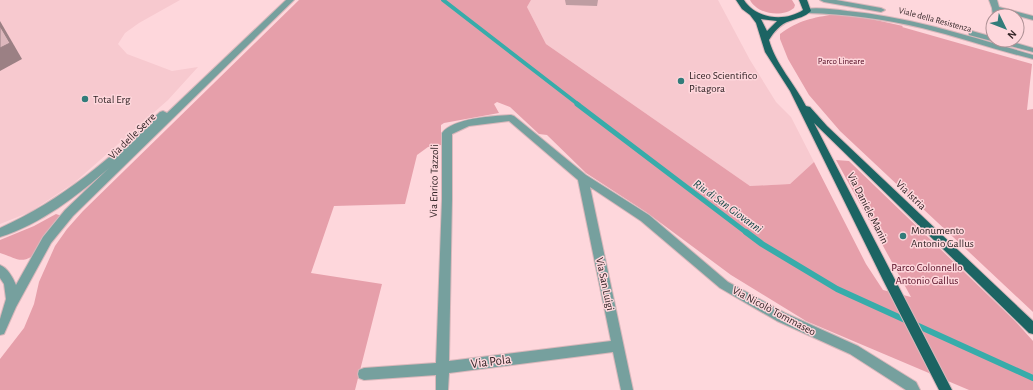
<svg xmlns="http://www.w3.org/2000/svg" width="1033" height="390" viewBox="0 0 1033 390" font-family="'Alegreya Sans',sans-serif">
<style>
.built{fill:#f7c9cf}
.green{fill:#e69faa}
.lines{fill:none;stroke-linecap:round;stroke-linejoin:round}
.stream-far2{stroke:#37acaa;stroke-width:4}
.stream-far1{stroke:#37acaa;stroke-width:5}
.stream{stroke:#37acaa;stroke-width:6}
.minor-casing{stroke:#d9b7bb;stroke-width:2}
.major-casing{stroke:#d9b7bb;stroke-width:2}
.minor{fill:#76a09e;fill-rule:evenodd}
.major{fill:#1c6463;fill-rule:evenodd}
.wall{fill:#be9da2}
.shaded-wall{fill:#9b8084}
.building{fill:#ddb7bc;stroke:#9b8084}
.poi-dot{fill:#327c7a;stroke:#fed7dc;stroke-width:1.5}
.labels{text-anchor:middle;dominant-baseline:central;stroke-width:3;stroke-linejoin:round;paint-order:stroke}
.far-street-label{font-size:9px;fill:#332527;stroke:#fed7dc}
.far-park-label{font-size:9px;fill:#520820;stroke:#fed7dc}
.poi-label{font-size:11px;fill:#332527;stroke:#fed7dc;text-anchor:start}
.street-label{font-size:11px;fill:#332527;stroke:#fed7dc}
.park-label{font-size:11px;fill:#520820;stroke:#fed7dc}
.water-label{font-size:12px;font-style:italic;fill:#164847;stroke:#fed7dc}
.near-street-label{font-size:13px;fill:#332527;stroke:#fed7dc}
</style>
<rect width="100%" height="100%" fill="#fed7dc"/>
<path class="built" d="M0,0H180L139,23L125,33L118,44L127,54L172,71L198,67L168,100L74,183L30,212L0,224Z
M531,0H718L750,60L776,102L791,117L814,162L790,184L750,186L546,44L527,7Z"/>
<path class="green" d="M299,0H531L527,7L546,44L750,186L790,184L814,162L866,264L883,290L911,297L836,160L849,161L1015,321L1033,341V390H969L806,321L731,275L646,212L586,173L547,135L539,134L510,107L497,102L494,104L499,113L444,123L441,125V145L428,147L417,155L405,204L334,206L311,273L382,284L355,390H0V359L24,328L34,304L39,282L55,246L67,229L83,211Z
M750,0H792L795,5L794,8C782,18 757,14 750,0Z
M835,14L871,19L903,26L902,27L1032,64L1027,110L1033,109V312L840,131L809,95L788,59L780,39V34C799,20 812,18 835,14Z
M56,214L62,216L31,257C19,264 12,256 0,253V240L34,226Z"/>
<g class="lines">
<path class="stream-far2" d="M443,0L579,105"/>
<path class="stream-far1" d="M577,104L747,233"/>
<path class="stream" d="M746,232L762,244L837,289L1033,378"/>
<g class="minor-casing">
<path id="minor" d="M286,0H294L73,216L51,243L16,307L4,334L0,335V319L6,299L4,284L0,278V265C8,268 13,278 16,285L43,237L65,210L109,168C77,196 41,224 0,237V228C63,200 110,158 160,112L163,111L167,113Z
M820,0H836L881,8L885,10L881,12L824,2Z
M989,0H997L999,7L1033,16V20L1000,11V16L993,17L992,8Z
M804,9C817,7 834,9 847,11C911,17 972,37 1033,55V59C996,50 959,37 922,28C884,19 846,14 807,13L803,11Z
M969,31H972L993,37V40H1006L1033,48V52L969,35Z
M511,115L514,116L586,175L649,215L728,282L785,313L858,346L916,382L920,390H906L850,354L777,321L720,288L641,221L590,187L633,390H621L613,352L449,373L448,390H436V375L364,380L359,378L358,374L359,370L364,368L436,363L442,199V133C453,118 493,116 511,115ZM509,121L578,180L611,341L449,361L452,199V134L469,126Z"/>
</g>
<g class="major-casing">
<path id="major" d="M736,0H744C756,19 785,22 803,10L799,0H807L811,11C805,17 798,18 790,21C780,24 774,32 769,40C776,65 795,84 806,106L810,107L827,126L1033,321V334L1029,333L814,123L952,390H939L883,280L790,91L765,52L756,23L750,15L742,9ZM761,19L777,21L767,31Z"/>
</g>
<use href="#minor" class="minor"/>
<use href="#major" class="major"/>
</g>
<path class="wall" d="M565,0H598L597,6L566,5Z"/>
<path class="shaded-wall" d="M0,21L22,59L0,71Z"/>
<path class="building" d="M0,26L10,43L0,48Z"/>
<g class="poi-dot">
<circle cx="681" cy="81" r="4"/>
<circle cx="85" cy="99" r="4"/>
<circle cx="903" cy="236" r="4"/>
</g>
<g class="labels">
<g class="far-street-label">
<text transform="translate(935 20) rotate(15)">Viale della Resistenza</text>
</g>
<g class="far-park-label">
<text x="841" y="61">Parco Lineare</text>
</g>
<g class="poi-label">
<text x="689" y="75">Liceo Scientifico<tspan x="689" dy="13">Pitagora</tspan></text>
<text x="93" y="99">Total Erg</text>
<text x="911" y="230">Monumento<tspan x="911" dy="13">Antonio Gallus</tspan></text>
</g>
<g class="street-label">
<text transform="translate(132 136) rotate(-44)">Via delle Serre</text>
<text transform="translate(434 181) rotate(-89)">Via Enrico Tazzoli</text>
<text transform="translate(911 195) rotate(44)">Via Istria</text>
<text transform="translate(868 208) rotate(63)">Via Daniele Manin</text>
<text transform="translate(605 284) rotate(78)">Via San Luigi</text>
<text transform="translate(774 311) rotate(28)">Via Nicolò Tommaseo</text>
</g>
<g class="park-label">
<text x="927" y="267">Parco Colonnello<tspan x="927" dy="13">Antonio Gallus</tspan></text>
</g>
<g class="water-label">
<text transform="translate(728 206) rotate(36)">Riu di San Giovanni</text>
</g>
<g class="near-street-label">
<text transform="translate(491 362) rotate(-7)">Via Pola</text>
</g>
</g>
<g transform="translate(1005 28) rotate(133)"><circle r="19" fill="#fed7dc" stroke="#ad9094"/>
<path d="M0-3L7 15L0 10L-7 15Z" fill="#327c7a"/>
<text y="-6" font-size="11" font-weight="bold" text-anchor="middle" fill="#332527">N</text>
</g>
</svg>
